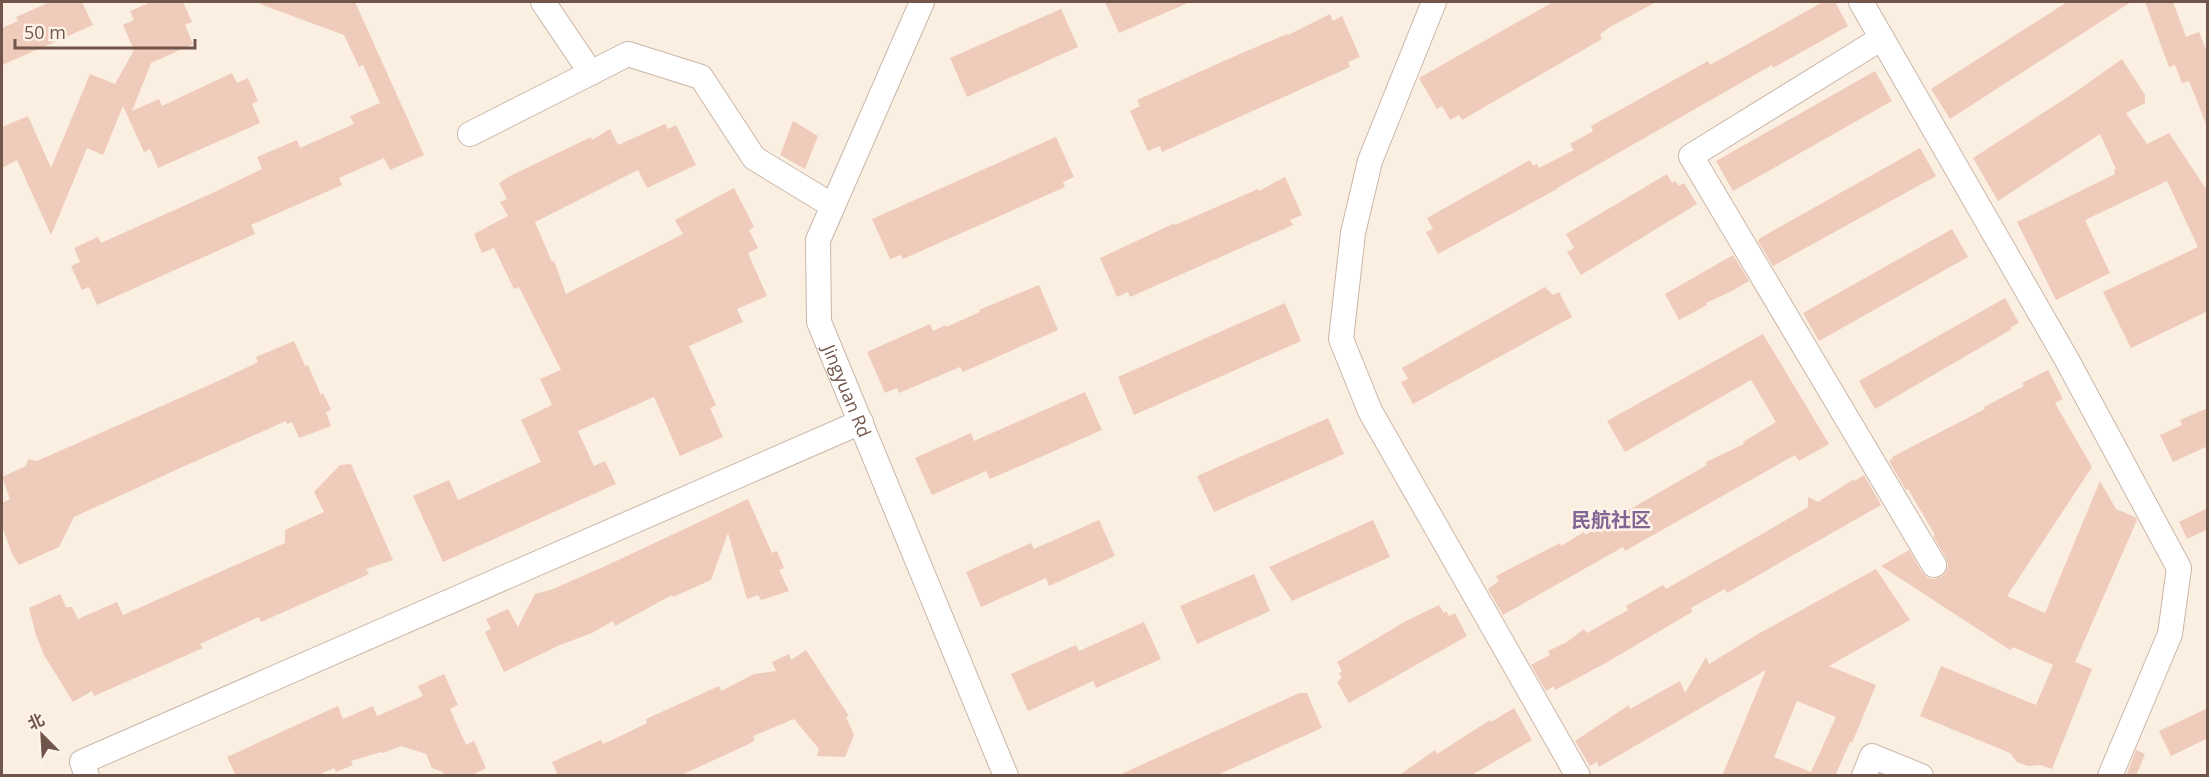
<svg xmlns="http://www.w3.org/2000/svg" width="2209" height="777" viewBox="0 0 2209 777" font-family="'Open Sans','Noto Sans SC',sans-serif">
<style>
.building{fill:#efcbbb;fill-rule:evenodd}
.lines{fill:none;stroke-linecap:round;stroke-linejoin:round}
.minor-casing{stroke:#cbb6a9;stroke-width:26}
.minor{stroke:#fff;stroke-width:24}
.labels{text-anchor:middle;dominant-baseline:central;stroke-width:5;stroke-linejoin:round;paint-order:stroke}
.street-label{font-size:18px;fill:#71554a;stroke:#fef3e8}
.neighbourhood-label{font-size:20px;font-weight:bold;fill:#816694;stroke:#fef3e8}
</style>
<rect width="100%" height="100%" fill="#fbefe2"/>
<path class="building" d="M50,2H82L93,25L2,65V28L18,21L16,17Z
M151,2H183L192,22L185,25L193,44L151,63L132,111L159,99L162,106L232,73L237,83L248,78L258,101L252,104L260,123L158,168L150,149L144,152L123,106L103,155L87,148L51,235L17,160L2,168V127L28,116L51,168L90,74L115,84L134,50L123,25L134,20L130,11Z
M260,2H355L424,155L390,170L384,158L339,178L342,185L251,225L255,234L97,305L89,287L82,290L71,266L80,262L74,248L98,237L101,243L208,195L262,169L257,157L297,140L300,148L354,124L350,116L380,103L363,65L359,67L344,35L260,4Z
M1105,2H1190L1119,33Z
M1553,2H1656L1610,27L1600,34L1602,39L1462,120L1459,115L1450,120L1442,106L1437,109L1419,78Z
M1823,2H1835L1848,26L1773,68L1772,65L1557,188V189L1438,254L1426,232L1433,229L1427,218L1530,160L1533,166L1537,164L1539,168L1574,150L1570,144L1593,131L1591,126L1708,61L1710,65Z
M2067,2H2131L1950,119L1931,89Z
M2145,2H2173L2186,37L2199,32L2208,55V124H2206L2189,81L2182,83L2175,65L2169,67Z
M1061,9L1078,47L967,97L950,58Z
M1330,14L1333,21L1342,16L1360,57L1348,62L1350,67L1162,152L1160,146L1148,151L1130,111L1140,106L1137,100L1235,56L1287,34L1288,35Z
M2122,59L2145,95V103L2126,113L2147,144L2169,133L2208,192V311L2131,348L2103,292L2198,247L2167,181L2085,220L2110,273L2056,300L2017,222L2115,174L2114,170L2116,169L2100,134L1998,201L1973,158L2074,93Z
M1875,71L1892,101L1733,191L1716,161Z
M793,121L818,136L805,169L780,155Z
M665,124L668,129L676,125L696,165L647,188L638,170L535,222L552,262L554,261L566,294L683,234L675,220L734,188L754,227L749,230L758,248L748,253L767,296L737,309L743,322L689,346L716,405L710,408L723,437L680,456L654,397L578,431L594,466L605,461L616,484L443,562L413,496L449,480L458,500L541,462L521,420L552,405L540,379L561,370L519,287L514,289L494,248L482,253L474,234L508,216L500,202L507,199L499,183L510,176L591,137L592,140L610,129L618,145Z
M1056,137L1074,177L1063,182L1065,187L903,259L901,255L890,259L872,219Z
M1920,148L1936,176L1773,266L1758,241L1760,238Z
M1667,174L1672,183L1675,181L1679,186L1684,183L1697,204L1581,275L1567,252L1574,248L1566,234Z
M1285,177L1302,215L1290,220L1293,225L1130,297L1128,292L1117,297L1100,258L1175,223V225L1258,189L1259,191Z
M1952,229L1968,257L1819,341L1803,313Z
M1733,255L1749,281L1732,291L1706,303L1707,305L1679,320L1665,294Z
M1039,285L1058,330L963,372L960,367L899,393L897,388L885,393L867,352L930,324L933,331L946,325V327L980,312L979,310Z
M1545,287L1553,295L1559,292L1572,317L1413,404L1401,382L1408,379L1402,368Z
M2005,298L2019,323L2011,327L2012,329L1875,409L1859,381Z
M1285,303L1301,341L1134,415L1118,377Z
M1763,334L1829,444L1799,461L1795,455L1625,551L1623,547L1503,615L1488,589L1499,581L1496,576L1560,543L1561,546L1584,532L1585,535L1707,465L1706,462L1744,444L1743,442L1776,422L1751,380L1625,452L1607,421Z
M294,341L305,366L308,365L321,395L323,393L331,410L326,412L331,426L299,438L292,422L287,424L286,421L178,469L74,517L59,547L19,565L12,554L2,526V503L10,499L2,477L26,466L28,459L37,461L225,378L258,362L256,357Z
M2048,370L2063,399L2055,403L2092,467L2007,596L2045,613L2100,481L2116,509L2135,517L2137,520L2075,662L2092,669L2052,769L2040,765L2028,766L2017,762L2010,753L1920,716L1941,666L2036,705L2053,665L2013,647L2010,650L1881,566L1909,550L1922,572L1928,578L1934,579L1941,577L1946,572L1948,565L1946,558L1933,536L1935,535L1908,489L1906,490L1889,461L1893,458L1892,457L1985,409L1984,407L2024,386L2022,383Z
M1085,392L1102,430L990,479L986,471L932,495L915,458L971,433L974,441Z
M2208,408V446L2173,462L2160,435L2182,425L2180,420Z
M1328,418L1344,454L1214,512L1197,476Z
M351,464L393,560L366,569L369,574L261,622L259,617L200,644L203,648L94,696L92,691L73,702L44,655L36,635L29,608L60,594L66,607H72L78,619L117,602L123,615L285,543V530L324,512L314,492L340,465Z
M1864,475L1881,505L1727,593L1725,589L1691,608L1692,612L1604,664L1555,690L1554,686L1546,691L1531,665L1550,655L1548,651L1567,642L1584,629L1587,633L1628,610L1626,606L1663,585L1666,589L1769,530L1808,507V497L1818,502L1854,479L1855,481Z
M748,499L772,553L777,551L784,568L779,570L789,591L761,600L758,595L747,599L728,533L711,580L673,597L672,595L615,626L613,621L592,633L560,645L504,672L485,632L491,629L486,619L508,609L518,627L535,594L553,589L612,563Z
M2208,508V529L2187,539L2179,522Z
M1099,520L1115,556L1049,586L1046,578L981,607L966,572L1031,543L1034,549Z
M1373,520L1390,557L1292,601L1269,567Z
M1876,569L1910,620L1829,666L1876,685L1852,743L1850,742L1835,776H1722L1766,670L1599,767L1597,762L1590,766L1575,741L1629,705L1630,709L1680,681L1685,693L1706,657L1709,664L1758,634ZM1797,701L1836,717L1811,772L1774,757Z
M1254,574L1270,611L1197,644L1180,606Z
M1439,605L1444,613L1446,611L1449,616L1455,613L1467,636L1349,703L1337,682L1342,678L1339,673L1342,671L1337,662L1406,621Z
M1144,622L1161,659L1096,688L1093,681L1028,711L1011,674L1076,645L1079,651Z
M806,650L849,716L846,717L854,735L845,757L817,756L819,749L794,719L753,736L755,740L747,745L679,776H558L552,762L601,740L603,744L629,732L647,723L646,719L719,686L721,691L754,674L776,671L772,662L789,654L791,660Z
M444,674L458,705L450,709L466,745L474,741L486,768L470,776H444L443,772L432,768L426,754L401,746L383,753L381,752L351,761L353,765L336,772L334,768L316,776H236L227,757L338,706L343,719L373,706L377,716L423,696L418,686Z
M1299,693H1307L1322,728L1215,776H1117Z
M1514,708L1532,740L1470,776H1398L1435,750L1437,754L1490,720L1491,722Z
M2208,708V738L2171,756L2159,731Z
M2136,750L2145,754L2136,776H2126Z"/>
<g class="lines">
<g class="minor-casing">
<g id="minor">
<path d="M543,2L591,73"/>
<path id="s1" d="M922,2L818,240L819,322L1006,776"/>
<path d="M1434,2L1370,161L1353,233L1341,339L1370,411L1578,776"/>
<path d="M1861,2L2067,360L2179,568L2170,634L2110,776"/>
<path d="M1882,38L1691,156L1934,565"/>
<path d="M470,134L628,54L701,77L754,158L833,206"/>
<path d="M87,776L82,762L861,422"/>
<path d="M1864,776L1872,756L1921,776"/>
</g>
</g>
<use href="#minor" class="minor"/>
</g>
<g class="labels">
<g class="street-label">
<text stroke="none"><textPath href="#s1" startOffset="416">Jingyuan Rd</textPath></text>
</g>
<g class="neighbourhood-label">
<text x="1611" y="519">民航社区</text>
</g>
</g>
<rect width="2209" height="777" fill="none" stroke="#71554a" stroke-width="6"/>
<g transform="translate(42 735) rotate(336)" stroke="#fef3e8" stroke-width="4.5" paint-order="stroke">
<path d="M0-4.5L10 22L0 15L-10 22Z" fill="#71554a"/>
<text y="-9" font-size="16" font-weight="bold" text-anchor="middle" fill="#71554a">北</text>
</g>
<path d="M15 39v9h180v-9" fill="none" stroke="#71554a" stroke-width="3"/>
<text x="24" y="39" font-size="18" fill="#71554a" stroke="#fef3e8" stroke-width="4.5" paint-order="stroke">50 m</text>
</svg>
